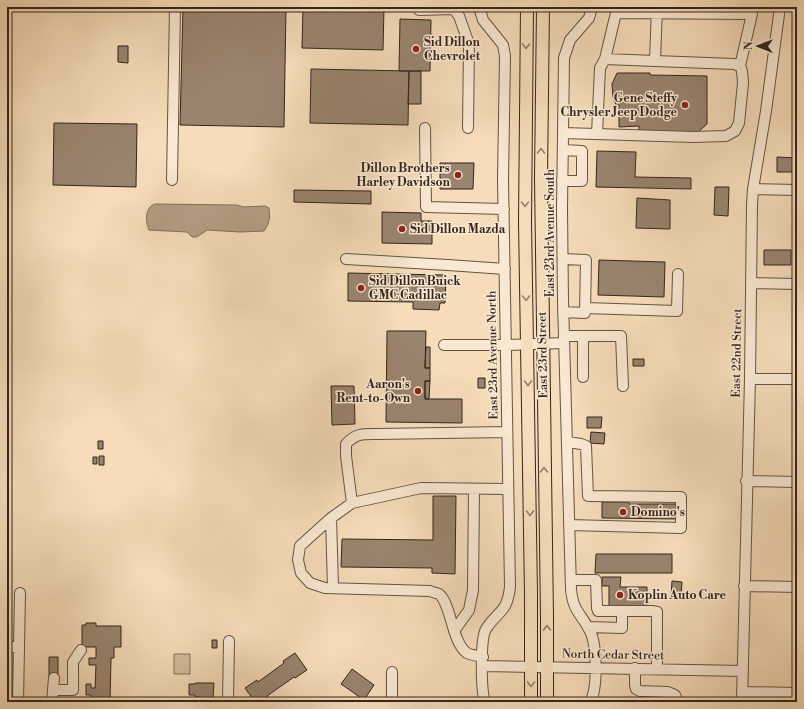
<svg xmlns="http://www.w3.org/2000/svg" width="804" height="709" viewBox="0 0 804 709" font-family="'Libre Bodoni',serif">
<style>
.green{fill:#d5bd9f;stroke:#84715e}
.water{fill:#b49e84;stroke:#816e5b}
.building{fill:#99846f;stroke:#34251e}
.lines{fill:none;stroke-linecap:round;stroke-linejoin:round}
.minor-casing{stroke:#645345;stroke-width:12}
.major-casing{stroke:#34251e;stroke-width:14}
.minor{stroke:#f9e8d2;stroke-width:10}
.major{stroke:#f6dcb9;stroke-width:12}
.oneway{stroke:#95806c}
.poi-dot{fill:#8f2418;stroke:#f9e8d2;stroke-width:1.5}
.labels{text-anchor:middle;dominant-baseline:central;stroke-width:3;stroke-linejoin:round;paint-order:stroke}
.poi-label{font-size:12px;font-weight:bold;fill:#34251e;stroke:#f9e8d2;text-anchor:start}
.street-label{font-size:12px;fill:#34251e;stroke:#f9e8d2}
</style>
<rect width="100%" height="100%" fill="#f6dcb9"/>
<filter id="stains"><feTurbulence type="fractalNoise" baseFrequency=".005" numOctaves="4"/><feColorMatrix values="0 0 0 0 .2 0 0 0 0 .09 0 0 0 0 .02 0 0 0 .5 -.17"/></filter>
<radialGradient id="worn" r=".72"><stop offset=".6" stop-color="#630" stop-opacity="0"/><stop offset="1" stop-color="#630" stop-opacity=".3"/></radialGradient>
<path class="green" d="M174,654H190V674H174Z"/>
<path class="water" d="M155,204L237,205L244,207L265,206L269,208C270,217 270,223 264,231L240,232L207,230L197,237H192L187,232L149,230C145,221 145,207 155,204Z"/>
<path class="building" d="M183,7H286L284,127L180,125Z
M303,7H384L383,50L302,48Z
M400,19L431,20L430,71H399Z
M118,46H128V63L118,62Z
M311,69L409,71L408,125L310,123Z
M409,71H421V104H408Z
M617,73H650V75L707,76V124L697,133L639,134V126L619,127V105H616L613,97L612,84Z
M54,123L137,124L136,187L53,185Z
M597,151L636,152L635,177L691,178V189L596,187Z
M777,157L797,158V172H777Z
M440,163H474L473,189H440Z
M715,187H729L728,216L714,215Z
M294,190L371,191V204L294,202Z
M637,198L670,200V229L636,228Z
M382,212L421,213V221H432V244L382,243Z
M764,250H791V265H764Z
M599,260L665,262L664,297L598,295Z
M348,273L446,275L445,303H440L439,310L413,309V302L348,301Z
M387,331H426L425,368H430V381H425V399H462V423L386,422Z
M426,347H430V368H425Z
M633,359H644V366H633Z
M478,378H485V388H478Z
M425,381H430L429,399H425Z
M331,386H354L355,424L332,425Z
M587,417H602L601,428H587Z
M591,432L605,433L604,444L590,443Z
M98,441H103V449H98Z
M99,456H104V465H99Z
M93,457H97V464H93Z
M433,496H456L455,574L432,573V568L341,567L342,539L433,540Z
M602,502H629V504H676V519L602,518Z
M596,554H672V573H595Z
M602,577H621L620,587H647V607L609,606V586H602Z
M672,581L682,582L681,597H671Z
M86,623H96V626H121V647H114V658H111L110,702H55H91V695H86V684H91V688H95L96,665H89V658H96V647H82V625H86Z
M212,640H217V648H212Z
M295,653L307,670L295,678L294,677L267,696L268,697L261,702H255L245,688L257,680L258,682L284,663L283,661Z
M49,657H58V678H49Z
M352,669L374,685L364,700L341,684Z
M195,683H214L213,698L195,697V695H189V684H195Z"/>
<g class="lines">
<g class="minor-casing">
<path id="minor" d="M419,7V10L454,9L459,16L469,44L468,128
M479,7L483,20L503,45L505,56L503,180L510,587C507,614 497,611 486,629C480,639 481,691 485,702
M605,59L616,13L752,14L740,66
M425,128L426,207L504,209
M563,133L693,137L726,136L735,131L739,123L743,83L742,71L740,66L734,64L655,61L657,7
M597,134L600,68L605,59L655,61
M172,180L175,7
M562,181H582V151L563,150
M753,189L797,190
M346,259L448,265L505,269
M563,259L586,260L585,313L563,312
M751,283L797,284
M585,308L677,311L678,274
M564,336H621L623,386
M583,336V377
M444,345H506L564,343
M750,379H797
M568,442L581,444L586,446L588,496L681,497V528L569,525
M746,481L797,482
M352,503L346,456V444C356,433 363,434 377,434L507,432
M331,518L333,588
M571,580H596L597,608L598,611H652L657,612V669
M744,586L797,587
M588,627L622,628V611
M454,631L469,610L473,590L474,489
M7,646L19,648
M483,657C478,656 471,655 467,653C452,643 451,603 439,594C436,593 432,592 430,591L325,588L310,583L301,573L298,560L300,546L331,518L352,503L421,488L508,489
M483,666L743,671
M635,668V685L636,689L640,691L668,692L675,695L678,702
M53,690H73V662L81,650
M742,692L797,693
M18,702L20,593
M52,702L54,678
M228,702L229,641
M392,702V672
M590,702C598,689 597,645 590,631C581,613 573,612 571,589L563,301L562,209L564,58L570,40L589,18L592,7
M742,702L750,379L752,205L753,189L766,111L780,7"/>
</g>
<g class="major-casing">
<path id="major" d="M527,7L525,222L531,593V702
M543,7L541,178L547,617V702"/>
</g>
<use href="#minor" class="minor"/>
<use href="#major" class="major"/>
</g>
<defs><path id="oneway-chevron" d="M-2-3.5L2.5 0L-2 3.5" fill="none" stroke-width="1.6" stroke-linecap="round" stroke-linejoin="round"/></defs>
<g class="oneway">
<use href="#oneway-chevron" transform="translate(526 46) rotate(91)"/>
<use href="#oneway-chevron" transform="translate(541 151) rotate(-90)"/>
<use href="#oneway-chevron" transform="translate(525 204) rotate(90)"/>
<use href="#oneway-chevron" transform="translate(526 298) rotate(89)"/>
<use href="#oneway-chevron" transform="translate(528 383) rotate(89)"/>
<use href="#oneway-chevron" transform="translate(544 470) rotate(-91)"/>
<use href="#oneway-chevron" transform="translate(530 513) rotate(89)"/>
<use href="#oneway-chevron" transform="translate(547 628) rotate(-90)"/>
<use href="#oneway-chevron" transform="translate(531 684) rotate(91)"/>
</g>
<g class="poi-dot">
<circle cx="416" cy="49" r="4"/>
<circle cx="685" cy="105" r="4"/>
<circle cx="458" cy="175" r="4"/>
<circle cx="402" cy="229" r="4"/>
<circle cx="361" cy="288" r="4"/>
<circle cx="418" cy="391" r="4"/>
<circle cx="623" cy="512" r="4"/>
<circle cx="620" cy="595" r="4"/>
</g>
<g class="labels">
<g class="poi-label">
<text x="424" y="42">Sid Dillon<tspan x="424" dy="14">Chevrolet</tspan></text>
<text x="677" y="98" text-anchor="end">Gene Steffy<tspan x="677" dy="14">Chrysler Jeep Dodge</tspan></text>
<text x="450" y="168" text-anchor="end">Dillon Brothers<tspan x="450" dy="14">Harley Davidson</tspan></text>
<text x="410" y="229">Sid Dillon Mazda</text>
<text x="369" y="281">Sid Dillon Buick<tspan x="369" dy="14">GMC Cadillac</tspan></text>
<text x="410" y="384" text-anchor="end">Aaron's<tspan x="410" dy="14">Rent-to-Own</tspan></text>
<text x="631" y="512">Domino's</text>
<text x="628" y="595">Koplin Auto Care</text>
</g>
<g class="street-label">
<text transform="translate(550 233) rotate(-90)">East 23rd Avenue South</text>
<text transform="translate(737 353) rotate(-89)">East 22nd Street</text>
<text transform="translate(493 355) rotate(-91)">East 23rd Avenue North</text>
<text transform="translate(543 355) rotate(-91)">East 23rd Street</text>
<text transform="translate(613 655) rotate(1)">North Cedar Street</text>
</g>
</g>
<rect width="804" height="709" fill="none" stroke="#f6dcb9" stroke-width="24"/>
<rect x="8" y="8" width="788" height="693" fill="none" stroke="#34251e" stroke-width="2"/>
<rect x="12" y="12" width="780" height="685" fill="none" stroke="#34251e"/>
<g transform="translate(758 46) rotate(271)" stroke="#f9e8d2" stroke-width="3" paint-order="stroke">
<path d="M0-3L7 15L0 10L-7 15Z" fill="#34251e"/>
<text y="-6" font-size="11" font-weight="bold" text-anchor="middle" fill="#34251e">N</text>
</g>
<rect width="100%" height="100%" filter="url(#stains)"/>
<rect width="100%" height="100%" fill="url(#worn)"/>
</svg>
